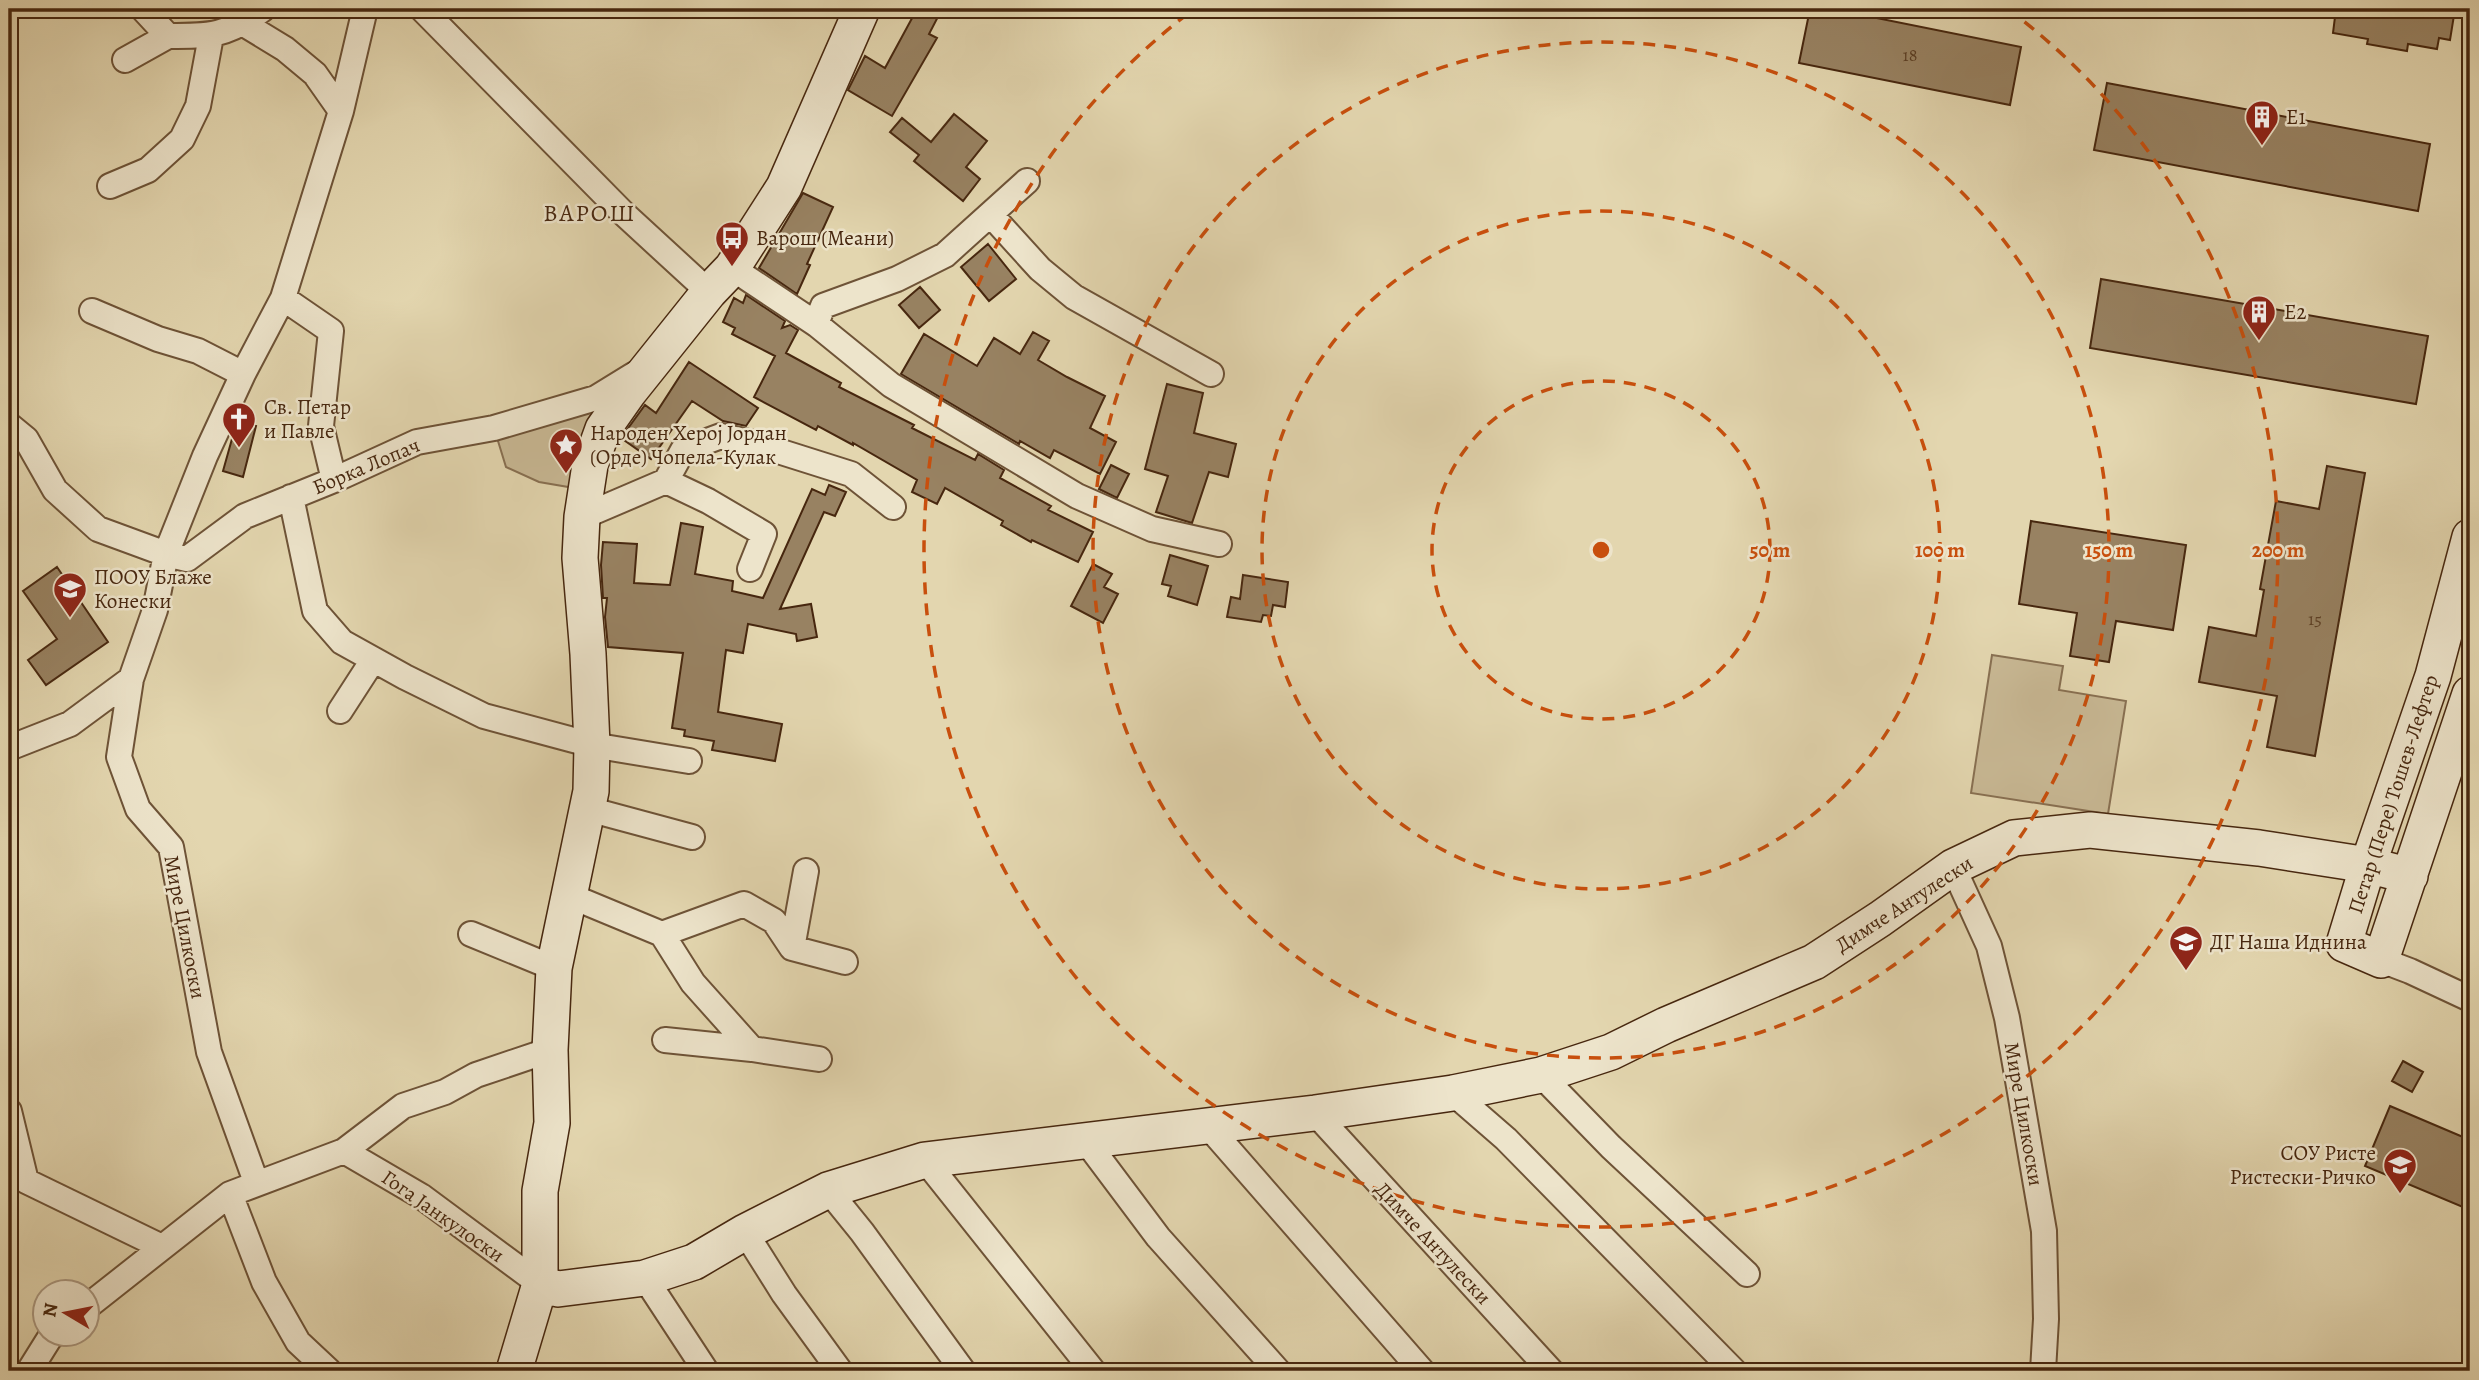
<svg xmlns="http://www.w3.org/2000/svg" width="2479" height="1380" viewBox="0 0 2479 1380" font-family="Alegreya,serif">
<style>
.green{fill:#c8b894;stroke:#887052;stroke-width:2}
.building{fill:#988262;stroke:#47270f;stroke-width:2}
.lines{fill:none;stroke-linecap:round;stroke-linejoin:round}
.street-casing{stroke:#6e5337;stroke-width:28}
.secondary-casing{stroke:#47270f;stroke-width:38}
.street{stroke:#ede4cb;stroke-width:24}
.secondary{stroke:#ede4cb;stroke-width:35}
.ring{fill:none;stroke:#c84f0d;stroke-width:3.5;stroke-dasharray:12 9}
.labels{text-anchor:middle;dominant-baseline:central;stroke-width:5;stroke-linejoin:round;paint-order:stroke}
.number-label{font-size:18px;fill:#5b3e24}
.poi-label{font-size:21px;fill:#47270f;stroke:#ede4cb;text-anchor:start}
.street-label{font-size:21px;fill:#47270f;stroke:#ede4cb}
.quarter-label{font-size:24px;letter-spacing:2px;fill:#47270f;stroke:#ede4cb}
.centre{fill:#c84f0d;stroke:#ede4cb;stroke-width:3.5}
.ring-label{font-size:21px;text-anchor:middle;font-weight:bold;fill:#c84f0d;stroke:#ede4cb;stroke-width:5;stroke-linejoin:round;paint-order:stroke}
</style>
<rect width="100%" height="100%" fill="#e3d6af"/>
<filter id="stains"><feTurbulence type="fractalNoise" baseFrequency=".00286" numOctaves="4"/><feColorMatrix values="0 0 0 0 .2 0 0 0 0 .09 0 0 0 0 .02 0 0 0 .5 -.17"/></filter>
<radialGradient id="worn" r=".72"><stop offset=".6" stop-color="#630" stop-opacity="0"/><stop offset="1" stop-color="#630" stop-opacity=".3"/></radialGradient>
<path class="green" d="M596,398L586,490L539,482L506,467L494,428Z
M1992,655L2063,666L2059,690L2126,701L2108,814L1971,793Z"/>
<path class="building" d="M917,9H942L929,34L937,38L892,116L848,90L865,56L885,68Z
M1810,9H1832L2021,47L2010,105L1799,63Z
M2336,9H2455L2450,40L2439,38L2437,49L2408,44L2407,51L2367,44L2368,39L2333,33Z
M2107,83L2430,144L2418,211L2094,150Z
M954,114L987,141L966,167L980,179L963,201L914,161L919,155L890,132L902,118L931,142Z
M803,193L833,207L807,264L810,265L797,294L759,268Z
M988,244L1016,279L989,301L961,267Z
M2101,279L2428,336L2416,404L2090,348Z
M920,287L940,310L919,328L899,305Z
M746,295L785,321L782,328L790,325L798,330L786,353L841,383L839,387L914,425L912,428L975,460L978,454L1004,470L1000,478L1051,506L1048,510L1093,532L1078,562L1032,540L1031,542L1001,525L1003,521L945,488L937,504L912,492L917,480L853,443V445L818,426L816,430L754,397L775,356L732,334L735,328L723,322L734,298L743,303Z
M1033,332L1049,341L1038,360L1067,377L1105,396L1090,428L1116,442L1100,474L1054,450L1050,458L1020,441L1019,444L901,374L924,334L977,366L994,338L1020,354Z
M689,362L758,408L746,426L723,421L692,401L651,459L621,438L645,405L656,413Z
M1167,384L1203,393L1194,433L1236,444L1228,477L1209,472L1192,523L1156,512L1168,476L1145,469Z
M237,421L256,426L243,477L223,471Z
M1111,465L1129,474L1117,498L1099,489Z
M2327,466L2365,473L2315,756L2267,747L2277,696L2199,682L2209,627L2256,636L2264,590L2260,589L2276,501L2319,509Z
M829,485L846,492L835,516L824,512L780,609L811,604L817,637L797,641L796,634L748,624L743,653L726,650L718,712L782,724L775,761L712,750L714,741L684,736L685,730L672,728L683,653L608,647L605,617L607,598H603L601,565L603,542L637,544L634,583L670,585L681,523L703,527L695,574L733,581L732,591L763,598L812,489L825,495Z
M2031,521L2186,545L2173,630L2116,621L2109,662L2070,656L2077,613L2019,604Z
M1170,555L1208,566L1197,605L1168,596L1171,586L1162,584Z
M1093,564L1112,574L1104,587L1118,594L1103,623L1071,606Z
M57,567L108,642L46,685L28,660L57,639L23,591Z
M1243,575L1288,582L1285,607L1273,605L1271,616L1263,615L1261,622L1227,617L1231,597L1240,599Z
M2403,1061L2423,1072L2412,1092L2392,1081Z
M2390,1106L2470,1140V1210L2365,1166Z"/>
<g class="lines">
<g class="street-casing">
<path id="street" d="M143,9L168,36C210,36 228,36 263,9
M422,9L622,212L709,292
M244,24L285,49L315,74L341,111
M125,60L168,36
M110,186L148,170L182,139L198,106L211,36
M991,215L1040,269L1074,297L1211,374
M732,268L816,324L891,385L1077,496L1152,529L1219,544
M283,298L331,331L321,426L334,480
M92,311L158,339L198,351L243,374
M816,324L823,306L897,279L945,255L1027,181
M9,425L26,439L55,490L98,529L166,554L187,559L245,516L334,480L417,442L494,428L596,398L635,374
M666,481L683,450L721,436L753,443L851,474L893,507
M291,497L315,611L342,642L405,677L484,716L592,745L689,761
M582,517L666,481L708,501L764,534L750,569
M131,679L119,757L138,809L171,847L209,1052L256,1182
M340,711L373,660
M9,748L70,724L131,679L155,610L166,554L205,456L243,374L283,298L341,111L365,9
M588,809L692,837
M1953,867L1989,946L2007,1018L2020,1092L2044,1231L2046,1319L2043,1371
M568,895L662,934L693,983L752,1049
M471,934L554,968
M662,934L744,904L774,921L792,948L845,962
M792,948L806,871
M2381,960L2410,971L2470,999
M665,1040L752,1049L819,1059
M1541,1075L1611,1147L1747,1274
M1453,1093L1506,1139L1734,1371
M9,1111L26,1181L162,1247
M1315,1113L1551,1371
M1208,1126L1422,1371
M1086,1141L1158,1237L1278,1371
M344,1151L421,1196L540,1284
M925,1160L1093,1371
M828,1190L862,1232L963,1371
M230,1194L264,1282L298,1342L329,1371
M745,1232L784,1294L840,1371
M645,1278L706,1371
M88,1306L230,1194L344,1151L403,1106L445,1092L476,1075L550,1050
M29,1371L49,1339L54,1334"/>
</g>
<g class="secondary-casing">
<path id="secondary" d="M2470,537L2433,676L2368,865L2344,944L2381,960L2470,694
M540,1284L558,1289L645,1278L694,1262L745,1232L828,1190L925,1160L1315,1113L1453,1093L1541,1075L1611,1052L1666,1025L1814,962L1880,919L1953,867L2014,838L2090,830L2259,848L2368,865L2410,876
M514,1371L540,1284V1191L552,1123L550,1050L554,968L591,791L592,745L588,654L580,558L582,517L590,465L603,429L629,392L709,292L732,268L784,187L862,9"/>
</g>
<use href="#street" class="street"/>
<use href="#secondary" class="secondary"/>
</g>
<g class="ring">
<circle cx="1601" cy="550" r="169"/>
<circle cx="1601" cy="550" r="339"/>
<circle cx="1601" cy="550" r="508"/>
<path d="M2008 9A677 677 0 1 1 1194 9"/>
</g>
<defs>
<g id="building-pin" transform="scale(1.75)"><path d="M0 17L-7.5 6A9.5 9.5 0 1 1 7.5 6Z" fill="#8f2418" stroke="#ede4cb"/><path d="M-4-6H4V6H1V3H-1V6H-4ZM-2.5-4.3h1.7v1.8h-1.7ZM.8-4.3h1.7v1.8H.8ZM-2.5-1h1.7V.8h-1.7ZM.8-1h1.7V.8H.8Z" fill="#fff"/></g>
<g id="bus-pin" transform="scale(1.75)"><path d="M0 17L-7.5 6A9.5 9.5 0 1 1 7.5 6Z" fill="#8f2418" stroke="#ede4cb"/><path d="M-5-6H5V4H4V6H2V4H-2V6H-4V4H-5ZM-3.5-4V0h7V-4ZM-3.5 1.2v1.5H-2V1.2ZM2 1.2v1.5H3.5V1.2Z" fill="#fff"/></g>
<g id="church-pin" transform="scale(1.75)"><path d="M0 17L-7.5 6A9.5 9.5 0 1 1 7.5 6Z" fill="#8f2418" stroke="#ede4cb"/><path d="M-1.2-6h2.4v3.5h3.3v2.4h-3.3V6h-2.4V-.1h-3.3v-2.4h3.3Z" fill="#fff"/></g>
<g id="sight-pin" transform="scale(1.75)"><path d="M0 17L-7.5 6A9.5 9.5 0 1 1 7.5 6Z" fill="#8f2418" stroke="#ede4cb"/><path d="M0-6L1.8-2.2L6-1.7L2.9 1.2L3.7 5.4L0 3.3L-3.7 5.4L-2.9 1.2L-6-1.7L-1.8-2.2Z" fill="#fff"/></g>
<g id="school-pin" transform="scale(1.75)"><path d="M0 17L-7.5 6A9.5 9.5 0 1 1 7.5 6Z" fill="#8f2418" stroke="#ede4cb"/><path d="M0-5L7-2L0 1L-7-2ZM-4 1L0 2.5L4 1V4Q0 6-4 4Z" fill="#fff"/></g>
</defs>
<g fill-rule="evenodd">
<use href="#building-pin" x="2262" y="117"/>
<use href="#bus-pin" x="732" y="238"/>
<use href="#building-pin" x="2259" y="312"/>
<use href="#church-pin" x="239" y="419"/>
<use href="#sight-pin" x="566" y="445"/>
<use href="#school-pin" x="70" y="589"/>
<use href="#school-pin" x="2186" y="942"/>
<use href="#school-pin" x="2400" y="1165"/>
</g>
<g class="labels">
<g class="number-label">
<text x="1910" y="55">18</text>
<text x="2315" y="619">15</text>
</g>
<g class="poi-label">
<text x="2286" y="117">Е1</text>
<text x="756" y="238">Варош (Меани)</text>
<text x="2284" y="312">Е2</text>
<text x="264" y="407">Св. Петар<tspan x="264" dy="24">и Павле</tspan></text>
<text x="590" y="433">Народен Херој Јордан<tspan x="590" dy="24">(Орде) Чопела-Кулак</tspan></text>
<text x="94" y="577">ПООУ Блаже<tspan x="94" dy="24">Конески</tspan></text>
<text x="2210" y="942">ДГ Наша Иднина</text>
<text x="2376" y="1153" text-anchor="end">СОУ Ристе<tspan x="2376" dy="24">Ристески-Ричко</tspan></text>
</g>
<g class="street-label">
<text transform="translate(366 466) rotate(-23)">Борка Лопач</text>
<text transform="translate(2393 794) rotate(-72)">Петар (Пере) Тошев-Лефтер</text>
<text transform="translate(1904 904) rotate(-33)">Димче Антулески</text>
<text transform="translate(185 927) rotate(79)">Мире Цилкоски</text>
<text transform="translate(2024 1114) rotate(80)">Мире Цилкоски</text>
<text transform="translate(443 1216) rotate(35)">Гога Јанкулоски</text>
<text transform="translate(1433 1243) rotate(47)">Димче Антулески</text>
</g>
<g class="quarter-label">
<text x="590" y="213">ВАРОШ</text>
</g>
</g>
<circle cx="1601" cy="550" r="10" class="centre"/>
<g class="ring-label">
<text x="1770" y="557">50 m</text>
<text x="1940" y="557">100 m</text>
<text x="2109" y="557">150 m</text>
<text x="2278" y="557">200 m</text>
</g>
<rect width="2479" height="1380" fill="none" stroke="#e3d6af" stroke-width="35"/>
<rect x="10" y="10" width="2458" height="1359" fill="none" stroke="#47270f" stroke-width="3.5"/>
<rect x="18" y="18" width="2444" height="1345" fill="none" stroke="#47270f" stroke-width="2"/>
<g transform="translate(66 1313) rotate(280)"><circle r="33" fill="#ede4cb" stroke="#ab9880" stroke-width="2"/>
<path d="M0-5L12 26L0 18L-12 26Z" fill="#8f2418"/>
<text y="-10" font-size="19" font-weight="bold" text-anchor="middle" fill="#47270f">N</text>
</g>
<rect width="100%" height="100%" filter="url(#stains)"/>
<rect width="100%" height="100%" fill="url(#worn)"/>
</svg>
